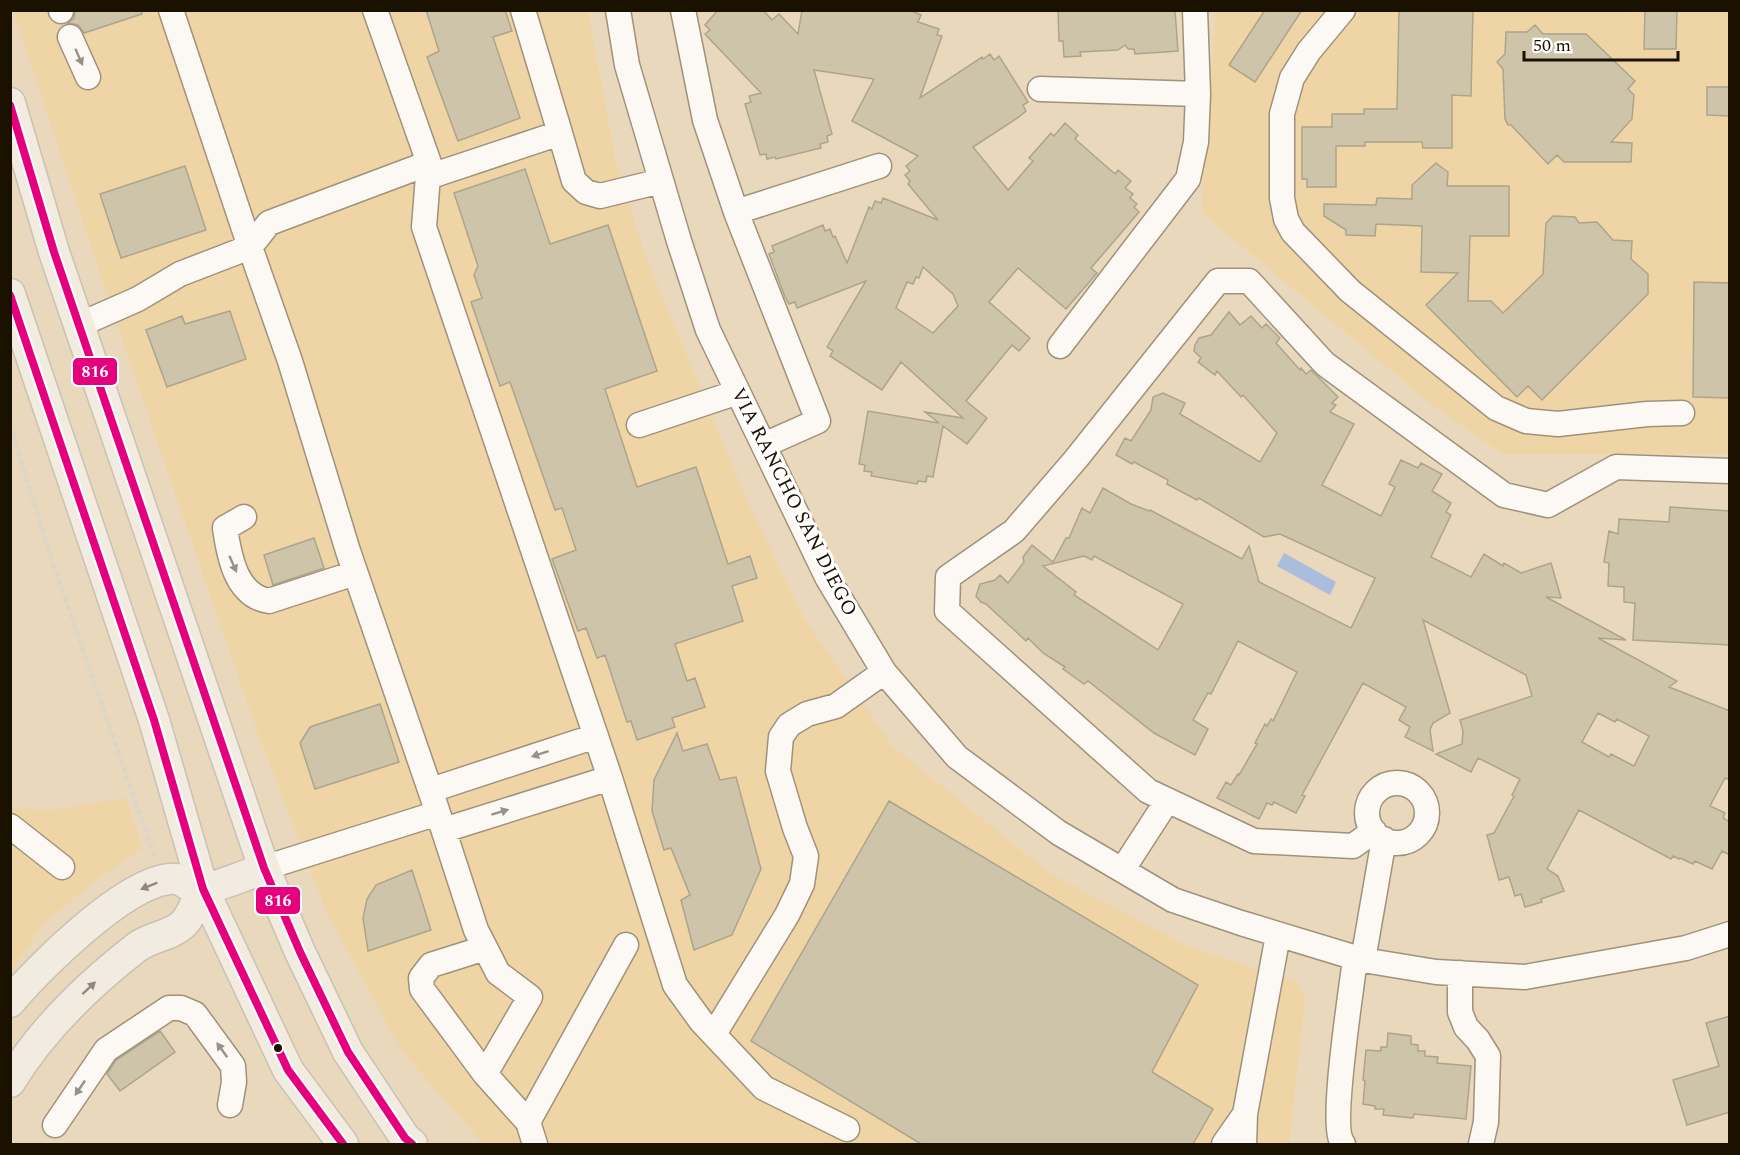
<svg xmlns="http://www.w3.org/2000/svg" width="1740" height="1155" viewBox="0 0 1740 1155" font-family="Spectral,serif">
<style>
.built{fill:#efd5a6}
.water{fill:#abbddd}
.building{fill:#cdc4aa;stroke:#ada48c;stroke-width:1.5;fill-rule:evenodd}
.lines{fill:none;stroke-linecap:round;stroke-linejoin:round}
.minor-casing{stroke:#9f927b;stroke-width:27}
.major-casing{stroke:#c9c1b3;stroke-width:33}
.path{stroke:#dbd5cb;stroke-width:4;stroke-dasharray:6 3;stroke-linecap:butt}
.minor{stroke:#fcf9f5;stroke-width:24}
.major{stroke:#f2ece0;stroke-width:30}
.bus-1-casing{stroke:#fff;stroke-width:12}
.bus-1{stroke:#e5007d;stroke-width:8}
.oneway{fill:#979187}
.oneway2{fill:#91897b}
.bus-dot{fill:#1b1100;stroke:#fff;stroke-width:2}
.labels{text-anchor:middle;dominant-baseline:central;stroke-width:6;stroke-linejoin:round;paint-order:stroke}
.street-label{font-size:20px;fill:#1b1100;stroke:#fff}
.line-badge{stroke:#fff;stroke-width:2}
.badge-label{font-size:16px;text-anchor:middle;font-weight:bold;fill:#fff}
</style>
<rect width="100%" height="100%" fill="#e9d8bb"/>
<path class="built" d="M13,11H588L616,163L645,255L749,505L804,618L892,746L1050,873L1188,947L1297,981L1305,1000L1289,1144H483L402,1051L327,913L255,725L126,351Z
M1216,11H1729V454H1502L1429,402L1201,212Z
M126,798L142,848L93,882L42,926L11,971V808L52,810Z"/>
<path class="water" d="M1284,553L1336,582L1330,595L1277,566Z"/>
<path class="building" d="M75,10H141L142,14L84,33L78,25L68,23L74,18Z
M426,10H505L512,31L493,37L520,118L458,141L427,57L439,51Z
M718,10H763L772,20L779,14L798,34L802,10H909L921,15L918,22L939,29L937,35L942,36L920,98L982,57L983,59L990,54L994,60L999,56L1028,102L1023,105L1026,111L1019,117L973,147L1008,190L1033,161L1029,158L1051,133L1054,136L1065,123L1078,135L1075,139L1115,174L1118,170L1131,181L1125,188L1133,194L1130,198L1137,204L1134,207L1139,212L1091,268L1097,273L1066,309L1018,268L989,302L1030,338L1019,351L1012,345L966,401L987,418L967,444L943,426L933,477L927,476L926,482L918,481L917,484L871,476L872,472L864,471L865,465L859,464L868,411L939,423L925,412L963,418L901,362L882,390L830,356L833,351L827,347L831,340L866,281L797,308L795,302L789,304L785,297L769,254L774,252L772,246L823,225L825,231L830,229L833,237L835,236L847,263L869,207L872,209L875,201L881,203L883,198L938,220L908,184L910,181L905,175L910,171L906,166L918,156L852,121L874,79L814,70L832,134L827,136L828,142L820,144L821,148L776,159L775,157L767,159L766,154L760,155L745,104L751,102L749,96L761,93L705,34L710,30L705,25ZM923,267L953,294L958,306L933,333L896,308L907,282L913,284L916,277L919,278Z
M1058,10H1175L1178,51L1135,54L1134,49H1128L1125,45L1118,50L1080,52L1081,56L1064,57L1063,41H1059Z
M1265,10H1302L1255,82L1229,65Z
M1399,10H1473L1471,96L1452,95V148H1423L1422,142H1365V146H1336V187H1307V179H1302V127H1332V114H1364V109H1397Z
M1645,10H1677L1676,49H1644Z
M1535,25L1543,34H1586L1635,81L1628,89L1634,95L1632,119L1611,142L1632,143L1631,162H1564L1557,155L1548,164L1511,125H1508L1505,119L1503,69L1497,62L1505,54L1506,32H1527Z
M1707,87H1730V116L1707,115Z
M1436,163L1448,172L1447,186H1509V236H1470L1468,301H1491L1503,313L1543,274L1546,223L1553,216L1575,217L1579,223L1597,222L1613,240L1632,241L1631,259L1648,274V294L1542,400L1528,386L1517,397L1426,305L1458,273L1421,272L1422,226L1376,224L1375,236L1346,235V230L1324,216V204L1376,205L1377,198L1412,199V185Z
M185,166L206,230L121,258L100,194Z
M525,169L550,244L608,225L657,371L605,389L637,487L696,467L728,564L750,556L757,578L732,586L743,621L675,644L687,681L695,678L705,707L672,718L675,727L637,740L631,721L627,722L605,655L597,658L586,628L578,631L552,559L576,550L562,508L555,510L510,382L500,386L471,302L482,298L474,275L478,266L454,193Z
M1694,282L1730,283V398L1693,397Z
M230,311L246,359L167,387L146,330L182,316L185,324Z
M1229,312L1240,325L1251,316L1262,328L1266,324L1280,338L1276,343L1300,370L1301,368L1306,374L1311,370L1338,397L1332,403L1336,405L1330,412L1354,424L1322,485L1381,516L1395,487L1389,484L1401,460L1418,468L1421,463L1442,474L1432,491L1451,503L1446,512L1451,515L1431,557L1471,577L1484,554L1503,566L1504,563L1521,573L1551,563L1561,598L1546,597L1626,640L1598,638L1677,681L1669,687L1730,711V780L1725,778L1710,806L1725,813L1723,818L1730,822V855L1722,851L1712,869L1695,861L1693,864L1680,858L1679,859L1673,856L1671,859L1579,810L1547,869L1558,876L1564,891L1541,899L1542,902L1525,907L1521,894L1515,896L1509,877L1499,880L1487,835L1494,833L1514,796L1512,795L1520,779L1478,758L1471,772L1436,754L1462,744L1463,731L1460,720L1532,696L1526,675L1423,620L1450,713L1433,723L1430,730L1433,751L1405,737L1410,727L1399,720L1406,707L1363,683L1302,795L1305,796L1296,813L1274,802L1272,805L1267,803L1259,819L1217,798L1226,782L1231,785L1238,774L1239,775L1257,744L1255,743L1265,724L1267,726L1271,719L1273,721L1297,672L1238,641L1211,694L1208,693L1193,720L1208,729L1195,755L1154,733L1088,681L1084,684L1063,669L1065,667L1043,653L1028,638L1026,641L986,604L981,602L976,596L980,584L995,580L1000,575L1008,583L1024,562L1023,557L1032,545L1053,562L1066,538H1069L1082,508L1090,513L1103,488L1131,504L1149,511L1150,510L1242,559L1249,546L1259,582L1351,628L1375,578L1280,534L1264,537L1199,498L1197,500L1167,484L1168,480L1134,462L1132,464L1116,455L1125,438L1131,441L1151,410L1153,397L1163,393L1185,403L1180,414L1260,462L1277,433L1243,395L1241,397L1217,371L1215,375L1198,362L1201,358L1194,351L1195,345L1199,338L1211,335ZM1084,556L1092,560L1094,556L1183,604L1158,650L1074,595L1076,592L1043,566ZM1598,713L1615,722L1617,719L1649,736L1634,766L1611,754L1609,757L1582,742Z
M1670,507L1730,511V645L1633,640L1635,603L1624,602V587L1608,586L1609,563L1604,562L1609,531L1618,534L1619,519L1669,522Z
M314,538L324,568L273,585L264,555Z
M380,704L399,762L315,789L300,743L310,727Z
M677,733L683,751L707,744L720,780L736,777L761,869L732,935L694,950L681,900L690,895L671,848L664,850L652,811L654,780Z
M889,801L1198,985L1152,1072L1213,1109L1193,1144H921L751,1041Z
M412,870L431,930L368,951L363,918L367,899L376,885Z
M1730,1016V1112L1687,1125L1673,1080L1719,1066L1706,1023Z
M160,1031L175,1052L120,1091L107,1074L116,1060Z
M1388,1033L1411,1036V1044L1418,1045V1051H1425V1056L1438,1057L1437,1063L1471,1066L1466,1119L1414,1114L1413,1118L1383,1115L1384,1109H1375V1106L1363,1104L1365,1081L1363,1080L1366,1050L1381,1051V1047H1387Z"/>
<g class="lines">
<g class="minor-casing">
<path id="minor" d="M61,10V11
M171,10L250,247
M375,10L429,163L424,227L610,778L675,985L701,1021L764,1088L847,1129
M523,10L560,133
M618,10L627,65L679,241L708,330L827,577L884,672L957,757L1059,833L1173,900L1241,923L1363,960L1436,972L1525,977L1686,948L1730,934
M683,10L705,120L736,212L879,166
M1195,10L1198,94
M1343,10L1309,51L1292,78L1282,114V198L1286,219L1293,232L1350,291L1496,408L1526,421L1558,424L1647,414L1682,413
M70,37L88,77
M1040,89L1198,94L1196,142L1188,179L1060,346
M428,177L560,133L574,181L586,192L600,196L661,181
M736,212L818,421L764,445
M250,247L269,223L429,163
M79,325L138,299L180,274L250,247L290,361L348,551L438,813L264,868
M639,425L738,392
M244,517L225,528C229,556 236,596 269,601L355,573
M1367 813a30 30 0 1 1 60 0a30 30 0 1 1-60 0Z
M431,790L596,736
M438,813L476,930L498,973L530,997L485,1074L422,989L421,978L431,965L485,948
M10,826L62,867
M444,830L610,778
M1374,831L1353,846L1254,841L1148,791L947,611L948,577L1014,531L1076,459L1218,281H1249L1325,364L1504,495L1548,505L1616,467L1730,471
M1123,869L1167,801
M1363,960L1384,839
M1460,973V1012L1466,1027L1478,1040L1488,1056L1486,1122L1481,1144
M714,1034L787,915L802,884L806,856L795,828L778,771L781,737L789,725L807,714L836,706L884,672
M485,1074L528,1122L626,945
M1245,1114L1278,935
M528,1122L535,1144
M55,1125L106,1050L169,1008H181L195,1014L233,1066L234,1082L230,1105
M1224,1144L1245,1114L1244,1144
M1343,1144C1329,1126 1352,988 1355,958"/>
</g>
<g class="major-casing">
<path id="major" d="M10,103L54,252L264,868L300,952L348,1052L405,1138L412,1144
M10,294L154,720L203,889L288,1070L343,1144
M10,1002C39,967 123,884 169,879C184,877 186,887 198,889C208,891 252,873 264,868
M10,1082C42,1029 88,985 137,947C150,937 170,936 182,925C189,920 198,898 203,889"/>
</g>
<path class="path" d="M10,425L53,564L155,857"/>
<use href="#minor" class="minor"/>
<use href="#major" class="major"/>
<g class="bus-1-casing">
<path id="bus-1" d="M10,105L54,252L264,868L300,952L348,1052L405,1138L412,1144
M10,295L154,720L203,889L288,1070L343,1144"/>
</g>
<use href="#bus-1" class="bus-1"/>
</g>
<defs><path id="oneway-solid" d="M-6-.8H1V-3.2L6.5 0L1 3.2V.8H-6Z" transform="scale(1.5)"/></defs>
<g class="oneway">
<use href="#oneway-solid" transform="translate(79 57) rotate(66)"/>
<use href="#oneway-solid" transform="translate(233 564) rotate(66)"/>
<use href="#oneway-solid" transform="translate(540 754) rotate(162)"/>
<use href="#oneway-solid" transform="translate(500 812) rotate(-17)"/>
<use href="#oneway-solid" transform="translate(222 1050) rotate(-126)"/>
<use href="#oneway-solid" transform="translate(80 1088) rotate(124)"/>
</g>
<g class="oneway2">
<use href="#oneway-solid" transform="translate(149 886) rotate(158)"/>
<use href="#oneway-solid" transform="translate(89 988) rotate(-43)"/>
</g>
<circle class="bus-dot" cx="278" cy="1048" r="5"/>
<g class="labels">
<g class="street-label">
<text transform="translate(794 502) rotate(63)">VIA RANCHO SAN DIEGO</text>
</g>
</g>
<g class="line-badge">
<rect x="72" y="357" width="46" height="29" rx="6" fill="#e5007d"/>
<rect x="255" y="886" width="46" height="29" rx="6" fill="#e5007d"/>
</g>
<g class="badge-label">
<text x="95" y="377">816</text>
<text x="278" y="906">816</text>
</g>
<rect width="1740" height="1155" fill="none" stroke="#1b1100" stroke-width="24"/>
<path d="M1524 51v9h154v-9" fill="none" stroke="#1b1100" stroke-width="3"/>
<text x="1533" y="51" font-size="18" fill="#1b1100" stroke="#ffffff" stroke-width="4.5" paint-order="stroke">50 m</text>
</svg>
